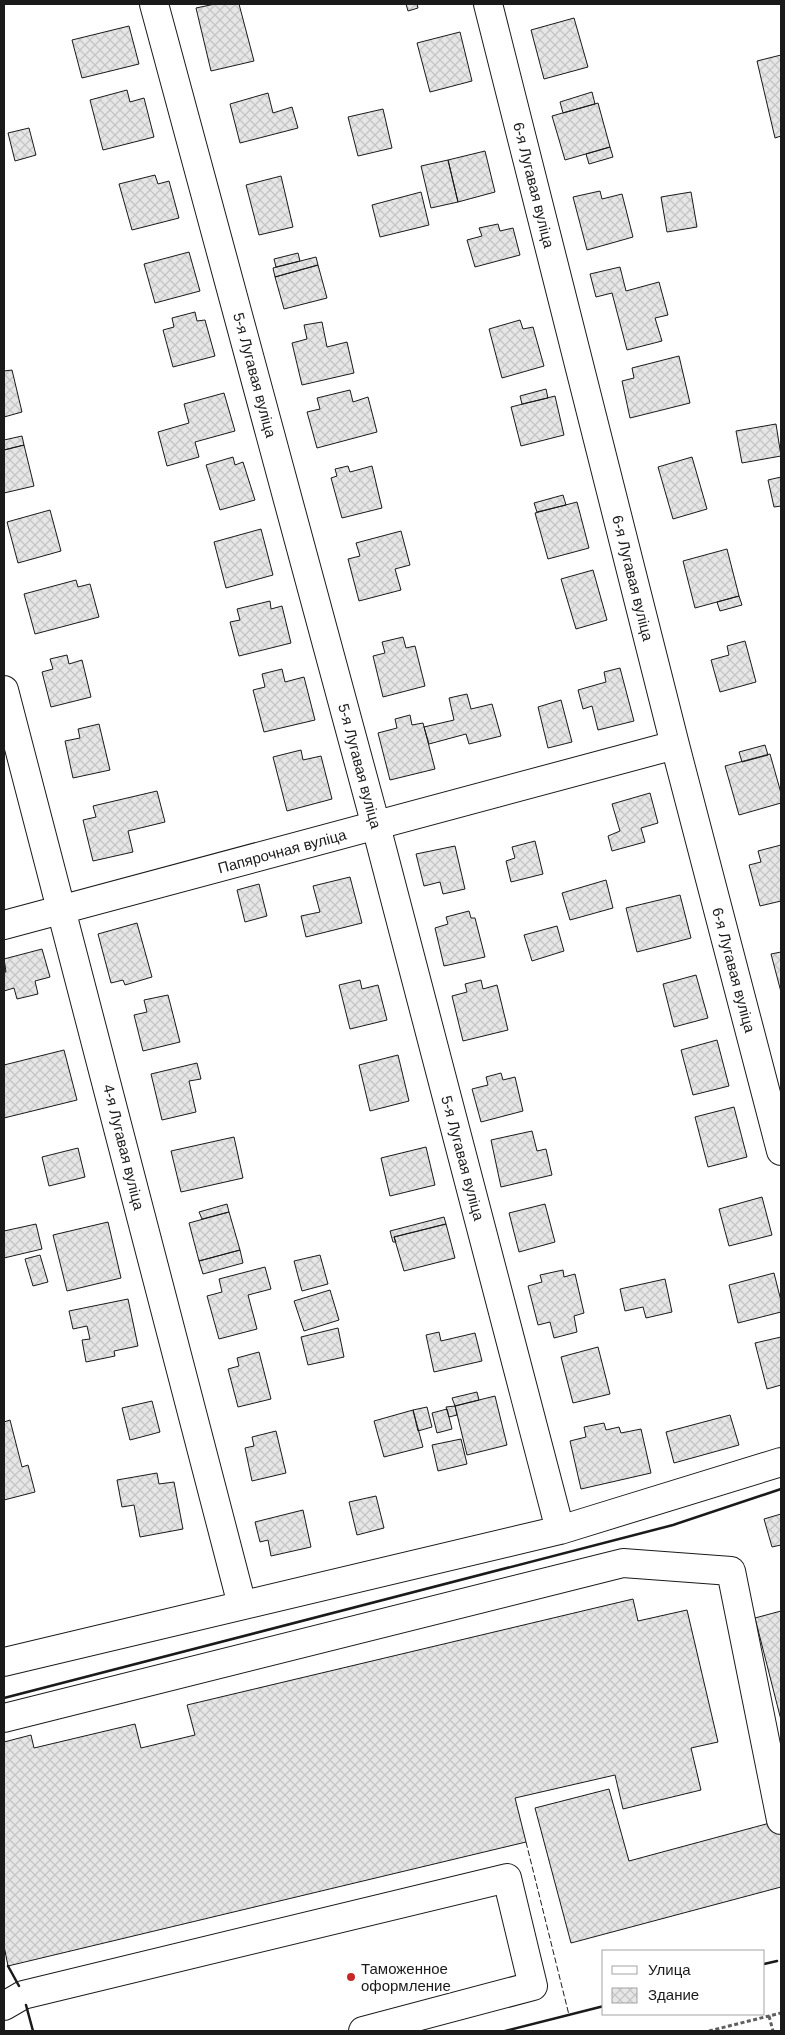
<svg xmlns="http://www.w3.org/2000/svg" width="785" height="2035" viewBox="0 0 785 2035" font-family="Arial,sans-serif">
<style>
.building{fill:url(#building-cross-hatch);stroke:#1a1a1a}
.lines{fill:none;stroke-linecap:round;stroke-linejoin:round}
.minor-casing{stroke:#1a1a1a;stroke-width:30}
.path{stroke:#5f5f5f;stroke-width:3;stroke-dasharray:4 2.5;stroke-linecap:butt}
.minor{stroke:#fff;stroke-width:28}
.fence{stroke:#1a1a1a;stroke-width:1;stroke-dasharray:6 2.5;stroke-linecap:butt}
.wall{stroke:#1a1a1a;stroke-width:2.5}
.poi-dot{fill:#c62828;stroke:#fff;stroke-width:2}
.labels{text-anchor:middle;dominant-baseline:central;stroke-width:4;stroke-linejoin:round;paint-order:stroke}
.street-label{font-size:15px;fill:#1a1a1a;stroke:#fff}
.poi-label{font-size:15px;fill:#1a1a1a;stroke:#fff;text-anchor:start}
</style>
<defs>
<pattern id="building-cross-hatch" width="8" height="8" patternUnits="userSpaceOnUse" patternTransform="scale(1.25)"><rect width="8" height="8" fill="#e6e6e6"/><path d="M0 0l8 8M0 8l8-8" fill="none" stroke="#c5c5c5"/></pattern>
</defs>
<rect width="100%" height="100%" fill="#fff"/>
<path class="building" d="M215,4H239L254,61L211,71L196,8Z
M406,4H417L418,8L408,11Z
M574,18L588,67L544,79L531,30Z
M129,26L139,64L82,78L72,40Z
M460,32L472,81L430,92L417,43Z
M781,55V136L775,138L757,61Z
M127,90L130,102L144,98L154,137L103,150L90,100Z
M592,92L595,104L563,113L560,102Z
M268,93L273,113L292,107L298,128L240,143L230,104Z
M598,103L610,147L565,160L552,116Z
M383,109L392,148L358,156L348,117Z
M29,128L36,155L15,161L8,133Z
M610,147L613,157L589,164L586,154Z
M485,151L495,192L458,202L448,160Z
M448,160L458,202L431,208L421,166Z
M155,175L158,184L169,181L179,218L132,230L119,184Z
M281,176L293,227L259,235L246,185Z
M600,191L602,199L622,194L633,237L587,250L573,197Z
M421,192L429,225L380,237L372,205Z
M691,192L697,227L667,232L661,197Z
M498,224L500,231L513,228L520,255L475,267L467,240L482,236L479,228Z
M189,252L200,291L155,303L144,264Z
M298,253L300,261L276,267L274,259Z
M316,257L318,265L275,277L273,268Z
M318,265L327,298L284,309L275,277Z
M620,267L626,291L659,282L668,315L655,318L662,341L627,350L612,293L596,297L590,274Z
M195,312L197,321L205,320L215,356L173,367L163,330L174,327L172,318Z
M520,320L523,329L533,327L544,366L502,378L489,329Z
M322,322L327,347L347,342L354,373L302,385L292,343L307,339L304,325Z
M679,356L690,403L630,418L622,381L634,378L632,368Z
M12,370L22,412L4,417V371Z
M546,389L548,398L522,404L520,396Z
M350,390L353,402L368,397L377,432L317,448L307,412L320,409L317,398Z
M224,393L235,431L195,442L199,457L167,466L158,432L189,423L184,404Z
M555,396L564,435L521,446L511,407Z
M776,424L781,456L742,463L736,431Z
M22,436L24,445L4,450V440Z
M24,445L34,486L4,493V450Z
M233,457L235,465L243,462L255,500L220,510L206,465Z
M692,457L707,509L673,519L658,467Z
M348,466L350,472L372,466L382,508L342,518L331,478L337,476L335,469Z
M781,477V506L774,507L768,480Z
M563,495L566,505L537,512L534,503Z
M577,502L589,548L548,559L535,513Z
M50,510L61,551L18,563L7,522Z
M261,529L273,575L226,588L214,542Z
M401,531L410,565L395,569L401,590L359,601L348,559L360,556L356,543Z
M727,549L739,596L695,608L683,561Z
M593,570L607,620L576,629L561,579Z
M76,580L78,587L90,584L99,617L35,634L24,594Z
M739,596L742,605L720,611L717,602Z
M270,601L271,609L282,606L291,643L239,656L230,622L240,620L237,609Z
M403,637L406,648L415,646L425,686L383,697L373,656L385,653L382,642Z
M745,641L756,682L720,692L711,660L729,655L727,646Z
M67,655L69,664L82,660L91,697L51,707L42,672L53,669L50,659Z
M620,668L634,721L598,730L592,706L583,709L578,690L606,682L604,672Z
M282,669L285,682L304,677L315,720L264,732L253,690L265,687L262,674Z
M467,694L471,709L492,704L501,736L469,744L466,734L429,744L424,727L454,720L449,698Z
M561,700L572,742L548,748L538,707Z
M410,715L412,725L423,723L435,769L390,780L378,733L397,728L395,719Z
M99,724L110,770L73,778L65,741L80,738L78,729Z
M765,745L768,755L742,762L739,752Z
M301,750L303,760L321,756L332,799L287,811L273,757Z
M770,754L781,793V803L739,815L725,766Z
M157,791L165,822L128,831L133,852L93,861L83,820L96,817L93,806Z
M650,793L658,823L641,828L645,842L612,851L608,836L620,831L612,804Z
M535,841L543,874L511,882L506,861L515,858L512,847Z
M781,845V901L760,906L749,865L761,862L758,851Z
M455,846L465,889L443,894L440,882L424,886L416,854Z
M350,877L362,923L306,937L301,916L320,912L313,886Z
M606,880L613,908L570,920L562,893Z
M259,884L267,916L245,922L237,890Z
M680,895L691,938L637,952L626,908Z
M469,911L471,918H475L485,957L444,966L435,928L448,924L446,917Z
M137,923L152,977L125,985L123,980L111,983L98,934Z
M557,926L564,951L532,961L524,935Z
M42,949L50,977L35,981L38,994L17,999L14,988L4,991V972H6L4,959Z
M781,952V992L771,954Z
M696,975L708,1018L674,1027L663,984Z
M360,980L362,989L378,985L387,1020L350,1029L339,985Z
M481,980L483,989L497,985L508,1030L463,1041L452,996L467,992L465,984Z
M168,995L180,1042L143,1051L134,1015L147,1012L144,1000Z
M717,1040L729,1086L693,1095L681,1050Z
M64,1050L77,1100L4,1118V1065Z
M398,1055L409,1101L370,1111L359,1065Z
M197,1063L201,1079L189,1081L196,1112L162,1120L151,1074Z
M501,1073L503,1080L515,1077L523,1111L481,1122L472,1089L488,1085L486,1077Z
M734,1107L747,1157L708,1167L695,1117Z
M532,1131L537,1151L546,1149L552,1175L501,1187L491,1140Z
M234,1137L243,1178L181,1192L171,1151Z
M426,1147L435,1185L390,1196L381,1158Z
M78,1148L85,1177L49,1186L42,1157Z
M762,1197L772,1235L729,1246L719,1209Z
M227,1204L229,1212L202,1219L199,1212Z
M545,1204L555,1242L519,1252L509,1213Z
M229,1212L240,1250L199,1261L189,1223Z
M444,1217L446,1224L394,1237L396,1242H393L390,1231Z
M108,1222L121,1278L67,1291L53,1235Z
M36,1224L42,1249L4,1258V1231Z
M446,1224L455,1258L404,1271L394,1237Z
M240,1250L243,1263L203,1274L199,1261Z
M40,1255L48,1282L33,1286L25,1259Z
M320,1255L328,1284L302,1291L294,1261Z
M265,1267L271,1289L248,1295L257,1329L219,1339L207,1296L222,1292L219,1279Z
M563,1270L564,1277L575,1274L584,1313L574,1316L577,1332L554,1338L550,1322L538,1325L528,1286L542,1282L540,1275Z
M774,1273L781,1301V1312L738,1323L729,1285Z
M665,1279L672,1312L646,1318L643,1307L625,1311L620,1289Z
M330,1290L339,1320L304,1331L294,1301Z
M128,1299L138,1346L114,1351L115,1356L86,1362L82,1340L90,1339L87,1326L73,1329L69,1311Z
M338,1328L344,1357L308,1365L301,1337Z
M439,1332L441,1341L475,1333L482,1361L434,1372L426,1335Z
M781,1337V1385L767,1389L755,1343Z
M598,1347L610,1394L573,1403L561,1357Z
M259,1352L271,1399L238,1407L228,1369L239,1366L237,1358Z
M477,1392L479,1400L455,1406L452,1398Z
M495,1396L507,1445L467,1455L455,1406Z
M152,1401L160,1432L130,1440L122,1408Z
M455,1406L457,1415L449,1417L446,1407Z
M427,1407L432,1427L418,1431L413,1410Z
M447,1409L452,1429L437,1433L432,1413Z
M413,1410L423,1447L384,1457L374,1421Z
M730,1415L739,1445L674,1463L666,1432Z
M10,1420L22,1467L28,1465L35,1492L4,1500V1422Z
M604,1423L606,1430L619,1427L621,1433L641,1429L651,1473L581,1489L570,1441L586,1437L584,1427Z
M276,1431L286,1473L252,1481L245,1448L254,1446L252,1437Z
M461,1439L467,1464L438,1471L432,1445Z
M157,1473L159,1484L174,1482L183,1529L140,1537L134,1505L122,1507L117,1480Z
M376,1496L384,1528L357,1535L349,1502Z
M303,1510L311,1547L271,1556L268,1540L260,1542L255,1522Z
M781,1514V1545L772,1547L764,1519Z
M633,1599L638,1621L687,1610L718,1742L691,1748L701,1790L623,1809L615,1775L515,1798L526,1842L8,1966L4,1946V1742L31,1735L34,1748L135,1724L141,1748L195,1735L187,1705Z
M781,1611V1720L755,1618Z
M609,1789L629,1861L781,1820V1887L571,1943L535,1808Z"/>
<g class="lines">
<g class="minor-casing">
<path id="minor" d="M154,4L376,826L560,1530
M488,4L675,745L781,1151
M4,690L242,1605
M4,925L675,745
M4,1662L560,1530L781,1462
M4,1718L623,1563L731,1571L781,1820
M4,2006L23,1995L507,1878L533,1986L363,2031"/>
</g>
<path class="path" d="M769,2016L773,2031
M709,2031L781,2013"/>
<use href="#minor" class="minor"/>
<path class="fence" d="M526,1842L569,2015"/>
<path class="wall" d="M4,1698L673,1525L781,1489
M764,1964L777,1961
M8,1966L19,1986
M26,2005L33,2031
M505,2031L604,2006"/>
</g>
<circle class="poi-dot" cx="351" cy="1977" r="5"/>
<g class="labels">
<g class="street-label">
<text transform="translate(534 185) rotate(76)">6-я Лугавая вуліца</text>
<text transform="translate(255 375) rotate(75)">5-я Лугавая вуліца</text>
<text transform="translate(633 578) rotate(76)">6-я Лугавая вуліца</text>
<text transform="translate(360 766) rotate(75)">5-я Лугавая вуліца</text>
<text transform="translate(282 851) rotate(-15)">Папярочная вуліца</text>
<text transform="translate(734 970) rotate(75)">6-я Лугавая вуліца</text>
<text transform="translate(124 1147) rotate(76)">4-я Лугавая вуліца</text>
<text transform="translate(463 1158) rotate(75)">5-я Лугавая вуліца</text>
</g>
<g class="poi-label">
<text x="361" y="1968">Таможенное<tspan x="361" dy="17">оформление</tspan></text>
</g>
</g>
<rect width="785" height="2035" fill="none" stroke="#1a1a1a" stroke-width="10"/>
<rect x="602" y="1950" width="162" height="65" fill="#ffffff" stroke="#a3a3a3"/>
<rect x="612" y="1966" width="25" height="8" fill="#ffffff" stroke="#a3a3a3"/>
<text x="648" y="1975" font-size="15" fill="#1a1a1a">Улица</text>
<rect x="612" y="1988" width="25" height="15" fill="url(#building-cross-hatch)" stroke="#a3a3a3"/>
<text x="648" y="2000" font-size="15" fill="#1a1a1a">Здание</text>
</svg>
